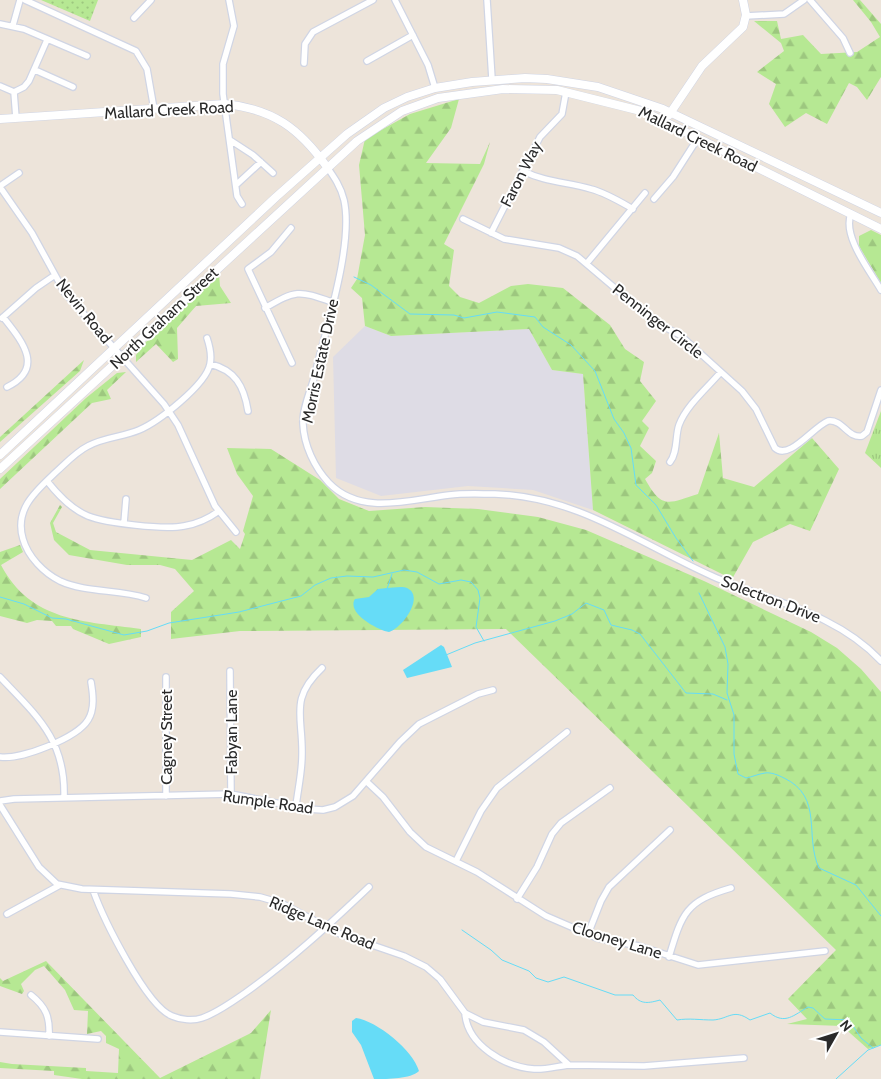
<svg xmlns="http://www.w3.org/2000/svg" width="881" height="1079" viewBox="0 0 881 1079" font-family="Cabin,sans-serif">
<style>
.industrial{fill:#dedce5}
.grass{fill:url(#grass-tufts)}
.forest{fill:url(#forest-firs)}
.park{fill:url(#park-dots)}
.water{fill:#66dcf7}
.lines{fill:none;stroke-linecap:round;stroke-linejoin:round}
.stream{stroke:#66dcf7;stroke-width:1}
.street-casing{stroke:#d0d5e4;stroke-width:8}
.secondary-casing{stroke:#d0d5e4;stroke-width:9}
.street{stroke:#fff;stroke-width:5.5}
.secondary{stroke:#fff;stroke-width:8}
.labels{text-anchor:middle;dominant-baseline:central;stroke-width:4;stroke-linejoin:round;paint-order:stroke}
.street-label{font-size:16px;fill:#2a2a2a;stroke:#fff}
</style>
<defs>
<pattern id="grass-tufts" width="24" height="20" patternUnits="userSpaceOnUse" patternTransform="scale(1.25)"><rect width="24" height="20" fill="#b6e893"/><path d="M3 7l-1-3M5 7V3M7 7l1-3M15 17l-1-3M17 17v-4M19 17l1-3" fill="none" stroke="#9dc77f"/></pattern>
<pattern id="forest-firs" width="22" height="20" patternUnits="userSpaceOnUse" patternTransform="scale(1.25)"><rect width="22" height="20" fill="#b6e893"/><path d="M5 1l3.5 6h-7zM16 11l3.5 6h-7z" fill="#9dc77f"/></pattern>
<pattern id="park-dots" width="8" height="8" patternUnits="userSpaceOnUse" patternTransform="scale(1.25)"><rect width="8" height="8" fill="#b6e893"/><path d="M2 2h.1M6 6h.1" fill="none" stroke="#9dc77f" stroke-width="1.8" stroke-linecap="round"/></pattern>
</defs>
<rect width="100%" height="100%" fill="#ede4da"/>
<path class="industrial" d="M365,326L391,336L529,329L552,370L583,374L593,510L533,490L468,486L381,496L336,478L333,357Z"/>
<path class="grass" d="M881,411V468L865,453Z"/>
<path class="forest" d="M853,0H860L881,24V77L867,100L857,87L849,83L827,124L806,113L785,127L769,104L776,84L757,72L784,51L781,43L754,21H777L781,39L803,35L821,54L857,52L880,37L871,22Z
M459,99L451,128L426,163L480,164L490,142L484,164L444,244L454,250L449,286L460,297L479,303L511,286L528,284L563,288L610,325L625,349L644,362L640,381L656,401L642,421L649,428L640,446L656,461L652,473L645,479C662,509 667,504 698,494L719,433L723,478L754,487L812,438L839,469L810,531L790,524L753,542L732,579L593,510L583,374L552,370L529,329L391,336L365,326L362,298L351,288L357,279L365,235L359,165L365,139L410,114Z
M871,230L881,235V283L859,246V236Z
M219,274L220,286L231,303L196,306L177,328L178,359L173,362L156,344L136,362V355L146,342Z
M84,360L80,371L0,442V437Z
M126,372L107,390L111,399L92,403L0,489V479L86,398L117,373Z
M227,448L271,449L320,480L339,499L369,511L425,507L478,509L538,517L586,530L704,581L811,632L837,648L861,669L881,692V1045L868,1049L842,1026L787,1024L807,1019L788,999L836,950L506,629L240,631L171,639V612L194,591L175,569L160,565H127L69,555L54,540L50,523L60,505L62,507L53,523L56,532L90,550L192,560L231,540L240,549L245,534L243,531L253,496L237,474Z
M20,545L23,552L1,565C31,622 84,621 141,629V637L109,644L73,629L71,626H56L52,621L37,620L27,623L0,616V552Z
M46,961L160,1078L251,1033L271,1010L260,1079H82L54,1075V1071L0,1068V1062L12,1064L86,1068V1071L118,1073L119,1049L106,1043V1036L101,1031L87,1034L88,1011L74,1010L65,990L44,966L35,970L21,984L24,991L22,994L0,986V978L3,981Z"/>
<path class="park" d="M41,0H98L90,21Z"/>
<path class="water" d="M387,588C392,588 402,586 407,588C425,596 403,628 389,632C378,630 346,613 355,599L369,597L378,589Z
M441,645L444,647L452,667L407,678L403,670Z
M356,1018C377,1021 413,1050 419,1071C410,1079 389,1079 374,1079L361,1045L352,1032V1021Z"/>
<g class="lines">
<path class="stream" d="M354,277L371,285L410,314L454,315L464,318L497,312L535,317L543,327L571,345L595,371L614,419L624,433L631,448L636,485L656,505L676,538L693,561
M387,589L392,574
M699,593L725,647L728,664L727,693L734,715V754L738,774L746,778C752,777 758,774 765,773C771,772 778,775 784,778C824,797 804,836 819,868L856,885L881,916
M0,597L24,604L52,618L66,619L124,635L147,631L169,623L239,612L301,596L315,585L331,578L347,576L373,577L404,570L417,572L439,584L461,580L471,582L478,590L480,598L476,627L484,641
M446,655L475,643L555,621L572,614L586,603L604,610L611,625L632,630L640,634L686,693L713,694L727,700
M462,930L491,950L502,960L529,971L536,978L548,982L564,977L615,995H633C641,1005 649,1003 660,1000L677,1020C689,1018 700,1020 713,1020C729,1019 733,1008 750,1020L770,1013C785,1025 794,1015 808,1007L813,1008L825,1019L849,1020L861,1038L873,1048
M836,1079L868,1050L881,1045"/>
<g class="street-casing">
<path id="street" d="M25,0L136,51L147,69L154,109
M229,0L234,26L223,64V94L237,196L242,204
M395,0L428,65L435,88
M487,0L492,79
M810,0L843,38L850,53
M746,16L784,14L804,0
M134,18L151,0
M0,24L24,29L87,56
M13,25L20,0
M367,61L413,35
M304,63L305,44L313,32L373,0
M35,70L73,87
M0,86L14,92L24,87L29,81L47,40
M14,92L16,118
M230,140L253,155L273,173
M327,167C334,177 341,187 344,200C354,245 325,331 314,378C310,392 302,410 303,424C304,445 314,467 329,483C361,516 408,500 449,495C464,493 480,494 495,494C579,497 638,543 712,576C771,602 835,612 881,661
M523,171C545,182 567,182 591,189C606,193 619,201 633,209
M236,185L261,162
M0,186L19,173
M0,187L32,233L65,293L164,404L178,425L215,506L236,532
M654,199L673,177L698,138
M851,214C842,236 870,271 881,290
M463,219L504,239L559,248L577,256L655,322L680,335L742,391L756,409L775,448C789,461 813,427 828,421C843,419 848,439 862,436L867,432L881,390
M291,228L271,252L248,269L292,363
M491,233L540,137L562,114L566,92
M587,263L645,193
M265,308C296,290 298,290 332,302
M3,317C21,340 46,368 7,387
M2,318L36,288L55,275
M210,364C235,370 244,386 248,411
M670,462C678,452 675,436 679,425C686,406 707,388 720,373
M47,481C58,495 71,509 88,516C106,523 164,530 184,526C197,524 208,519 219,511
M124,523L126,499
M146,598C118,589 86,593 60,581C44,573 28,557 23,539C14,509 36,491 56,472C66,463 76,452 88,446C104,437 123,437 139,430C158,422 206,385 210,364C212,355 210,347 207,338
M230,671L231,794
M0,677C37,716 66,740 64,798
M166,677V796
M0,757C21,760 77,738 88,720C95,709 93,694 91,682
M367,782L383,797L410,832L426,847L477,872L546,916L597,938L639,946L698,965L825,951
M0,801L14,799L231,794L307,809L323,810L335,807L353,796L400,742L419,724L478,694L493,690
M0,805L39,867L57,884L82,889L231,894L260,897L281,903L340,934L404,956L426,967L440,979L465,1013L483,1022L524,1030L544,1042L569,1065C558,1066 545,1070 534,1069C505,1067 467,1045 465,1013
M296,806C298,789 302,772 302,755C303,716 289,699 322,668
M456,861L481,811L497,788L567,732
M93,890C103,918 146,1006 172,1016C181,1020 193,1021 202,1018C217,1013 232,1002 245,993C290,961 329,925 369,887
M517,899L537,867L552,834L561,823L610,788
M7,914L60,885
M588,934L601,901L609,887L670,830
M669,957C682,913 686,901 731,888
M31,995C46,1007 50,1017 49,1036
M0,1032L98,1039
M569,1065L644,1066L744,1058"/>
</g>
<g class="secondary-casing">
<path id="secondary" d="M669,115L702,66L743,27L746,15L743,0
M0,119L225,104C273,109 299,128 327,167
M0,455L276,197L347,134L384,108L407,97L435,88L472,82L525,78L547,79L598,87L663,109L881,213
M0,469L357,141L402,111L438,98L503,89L557,90L645,112L881,229"/>
</g>
<use href="#street" class="street"/>
<use href="#secondary" class="secondary"/>
</g>
<g class="labels">
<g class="street-label">
<text transform="translate(169 110) rotate(-3)">Mallard Creek Road</text>
<text transform="translate(698 139) rotate(26)">Mallard Creek Road</text>
<text transform="translate(521 174) rotate(-63)">Faron Way</text>
<text transform="translate(84 311) rotate(51)">Nevin Road</text>
<text transform="translate(164 318) rotate(-43)">North Graham Street</text>
<text transform="translate(658 321) rotate(38)">Penninger Circle</text>
<text transform="translate(320 361) rotate(-78)">Morris Estate Drive</text>
<text transform="translate(771 599) rotate(21)">Solectron Drive</text>
<text transform="translate(231 732) rotate(-90)">Fabyan Lane</text>
<text transform="translate(166 737) rotate(-90)">Cagney Street</text>
<text transform="translate(268 802) rotate(8)">Rumple Road</text>
<text transform="translate(322 923) rotate(23)">Ridge Lane Road</text>
<text transform="translate(617 940) rotate(17)">Clooney Lane</text>
</g>
</g>
<g transform="translate(836 1034) rotate(51)" stroke="#ffffff" stroke-width="4" paint-order="stroke">
<path d="M0-4L9 19L0 12L-9 19Z" fill="#2a2a2a"/>
<text y="-8" font-size="14" font-weight="bold" text-anchor="middle" fill="#2a2a2a">N</text>
</g>
</svg>
